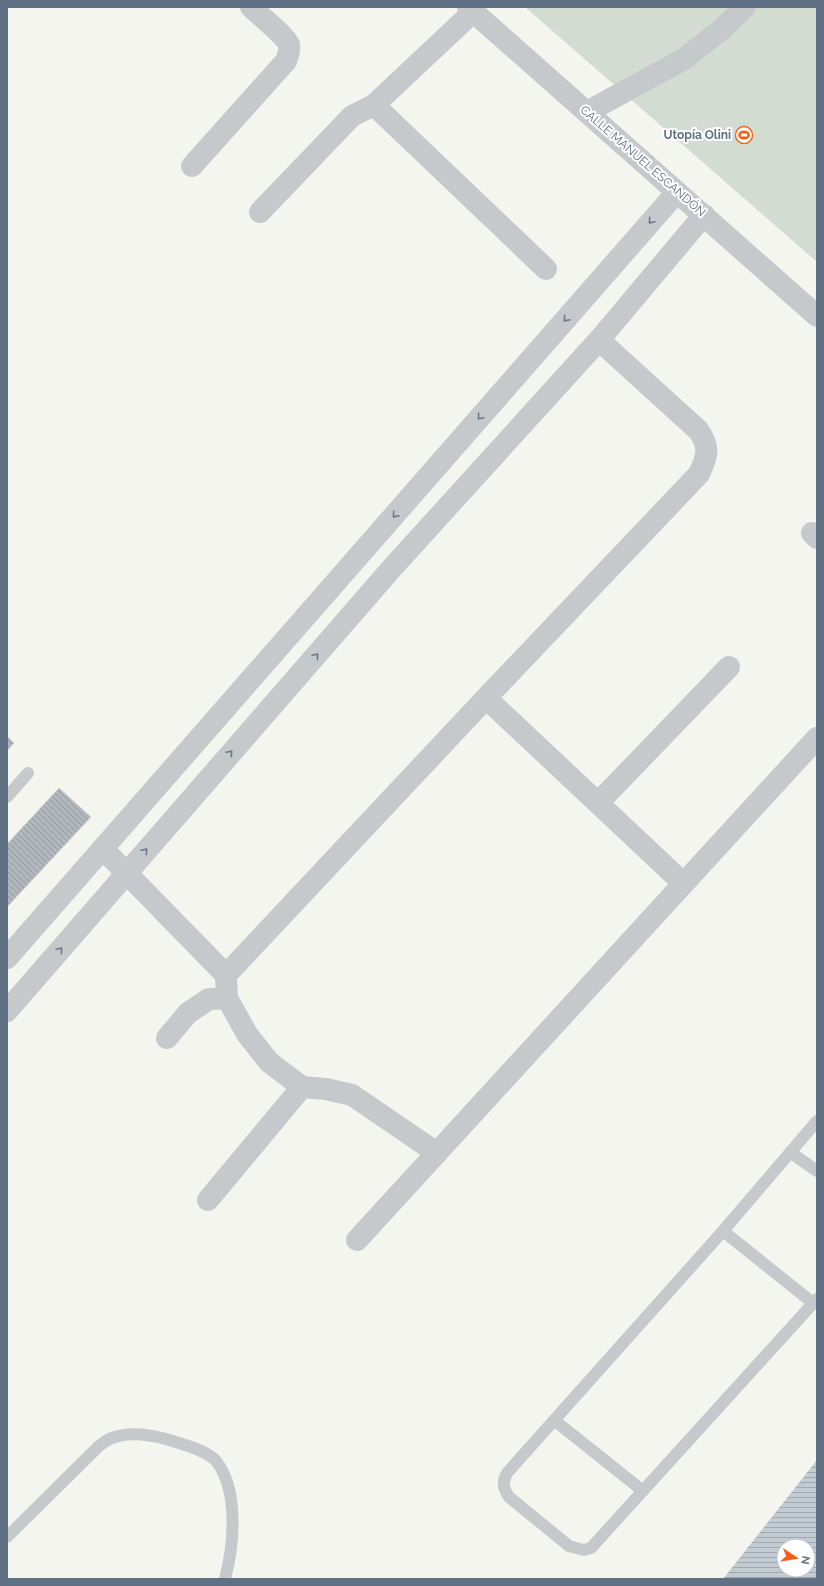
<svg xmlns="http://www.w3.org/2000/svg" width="824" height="1586" viewBox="0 0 824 1586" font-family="Raleway,sans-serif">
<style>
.pitch{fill:#d3dcd0}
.water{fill:url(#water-rules);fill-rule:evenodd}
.building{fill:url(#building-back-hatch);stroke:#d5d5d3}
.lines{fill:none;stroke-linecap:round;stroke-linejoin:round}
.service{stroke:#c6c9cc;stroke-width:12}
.minor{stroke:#c6c9cc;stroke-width:22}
.oneway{stroke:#6a798b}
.labels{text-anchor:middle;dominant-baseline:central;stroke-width:4;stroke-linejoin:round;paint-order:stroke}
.poi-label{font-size:12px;font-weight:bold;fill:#607084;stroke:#fff;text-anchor:end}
.street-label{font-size:12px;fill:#607084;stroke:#fff}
</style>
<defs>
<pattern id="water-rules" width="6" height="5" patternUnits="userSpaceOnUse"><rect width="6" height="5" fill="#c2cbd2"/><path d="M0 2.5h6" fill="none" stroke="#a1a9b0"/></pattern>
<pattern id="building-back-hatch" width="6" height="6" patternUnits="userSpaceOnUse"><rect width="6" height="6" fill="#b0b7bd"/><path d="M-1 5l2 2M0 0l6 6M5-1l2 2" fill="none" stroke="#93999f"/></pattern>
</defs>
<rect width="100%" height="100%" fill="#f4f5ef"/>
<path class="pitch" d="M525,7H817V262Z"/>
<path class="water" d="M817,1460V1579H723ZM784,1546H808V1570H784Z"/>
<path class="building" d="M7,736L14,743L7,751Z
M59,788L91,817L7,907V844Z"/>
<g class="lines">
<path class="service" d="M7,797L28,773
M817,1121L723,1231L507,1473C502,1483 503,1488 509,1497L569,1546L584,1550L591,1548L817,1299
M790,1152L817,1171
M723,1231L813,1303
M554,1420L643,1491
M7,1537L99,1446C103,1443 109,1438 115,1437C130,1432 151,1435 166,1439C179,1443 207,1450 216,1461C239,1490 234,1545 225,1579"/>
<path class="minor" d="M468,7L817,316
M374,105L546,269
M587,112L684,59L722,29L745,7
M192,166L286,61C288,56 290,51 289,45C286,36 259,15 251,7
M260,212L352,116L374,105L473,12
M812,533L817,538
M486,698L683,883
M598,803L729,667
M103,849L226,975
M7,958L677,192
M227,998L247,1034L269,1062L302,1087
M7,1011L392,568L599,340L704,215
M167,1038L188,1013L209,999L227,998L226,975L486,698L699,474C708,455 710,447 698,430L599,340
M208,1200L302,1087L326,1089L352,1095L437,1153
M357,1240L817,738"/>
</g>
<defs><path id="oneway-chevron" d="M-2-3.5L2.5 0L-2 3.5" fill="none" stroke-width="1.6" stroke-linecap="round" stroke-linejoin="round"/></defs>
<g class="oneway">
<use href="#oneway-chevron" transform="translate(651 221) rotate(131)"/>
<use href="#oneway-chevron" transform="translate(566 319) rotate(131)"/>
<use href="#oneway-chevron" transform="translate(480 417) rotate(131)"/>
<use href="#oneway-chevron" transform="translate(395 515) rotate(131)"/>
<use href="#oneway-chevron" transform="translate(316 656) rotate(-49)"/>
<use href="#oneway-chevron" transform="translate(230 753) rotate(-49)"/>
<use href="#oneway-chevron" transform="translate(145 851) rotate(-49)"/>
<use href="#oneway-chevron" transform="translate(60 950) rotate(-49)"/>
</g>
<defs>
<g id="stadium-ring" transform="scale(0.9)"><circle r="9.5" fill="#fff" stroke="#f55e0f" stroke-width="1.5"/><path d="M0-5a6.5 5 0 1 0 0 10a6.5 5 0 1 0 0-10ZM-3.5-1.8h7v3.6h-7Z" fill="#f55e0f"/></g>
</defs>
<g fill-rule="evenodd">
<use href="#stadium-ring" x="744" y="135"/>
</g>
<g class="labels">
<g class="poi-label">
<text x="731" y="135">Utopía Olini</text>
</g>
<g class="street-label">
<text transform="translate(643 161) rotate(41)">CALLE MANUEL ESCANDÓN</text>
</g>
</g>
<rect width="824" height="1586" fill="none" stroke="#607084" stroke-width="16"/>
<g transform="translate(796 1558) rotate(102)"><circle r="19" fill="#ffffff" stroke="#bfc6ce"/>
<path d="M0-3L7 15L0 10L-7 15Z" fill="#f55e0f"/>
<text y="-6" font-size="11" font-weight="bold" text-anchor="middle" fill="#607084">N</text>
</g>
</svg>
